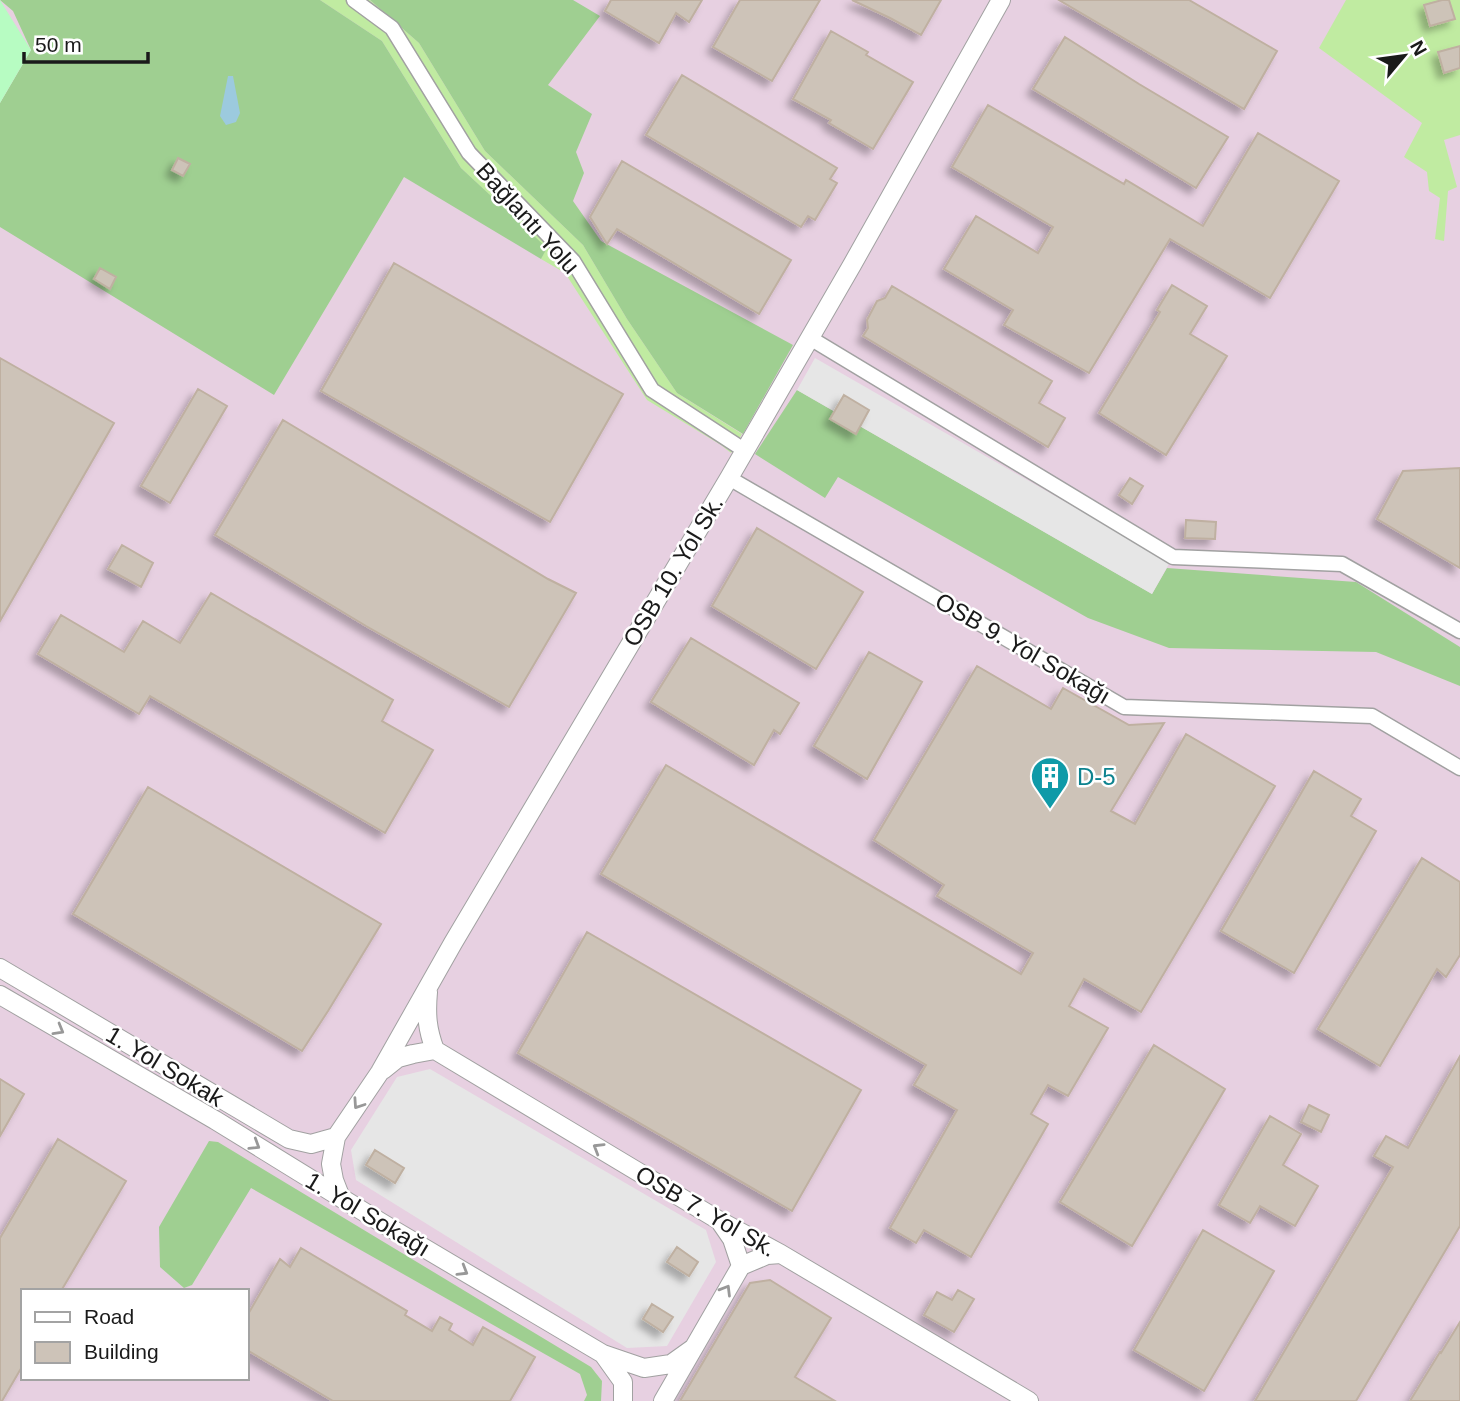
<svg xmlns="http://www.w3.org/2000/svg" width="1460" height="1401" viewBox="0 0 1460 1401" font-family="Arial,sans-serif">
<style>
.industrial{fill:#e7d0e1;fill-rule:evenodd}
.grass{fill:#c0eba1}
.forest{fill:#9fcf91}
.park{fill:#b7fcc2}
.parking{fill:#e6e6e6}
.water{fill:#9ccade}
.building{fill:#cdc3b8;stroke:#bfb0a1;stroke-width:2;filter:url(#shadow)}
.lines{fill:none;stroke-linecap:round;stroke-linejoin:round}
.minor-casing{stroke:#a1a1a1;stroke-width:17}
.tertiary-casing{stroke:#a1a1a1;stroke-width:20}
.minor{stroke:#fff;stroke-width:14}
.tertiary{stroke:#fff;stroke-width:18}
.oneway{stroke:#989898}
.labels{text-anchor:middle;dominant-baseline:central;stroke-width:5;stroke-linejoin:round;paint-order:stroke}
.street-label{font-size:24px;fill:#1a1a1a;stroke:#fff}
.culture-label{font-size:24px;fill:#0d838f;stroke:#fff;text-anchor:start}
</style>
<defs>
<filter id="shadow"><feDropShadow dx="-6" dy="6" stdDeviation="3.5" flood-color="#0004"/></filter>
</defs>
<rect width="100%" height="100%" fill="#ede9df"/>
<path class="industrial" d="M0,0H1460V1401H0ZM23,1291H247V1378H23Z"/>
<path class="grass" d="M320,0H370L419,43L485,151L583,245L627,319L677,393L742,434L731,453L721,445L647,400L565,273L541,259L546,248L461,168L382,41Z
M1346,0H1460V135L1444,140L1457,187L1448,191L1444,241L1435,239L1440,198L1429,191L1427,172L1404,157L1422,123L1319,48Z"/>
<path class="forest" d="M0,0H320L382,41L461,168L547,248L541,259L404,177L274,395L0,227V103L31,50L13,11Z
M370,0H573L600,16L548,85L592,114L576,152L584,173L573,201L601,241L793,345L743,434L677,393L627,319L583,245L485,151L419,43Z
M797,390L1152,594L1167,568L1356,582L1460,647V686L1376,652L1169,648L1088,618L838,477L825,498L755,454Z
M209,1141L218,1142L591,1367L602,1381L601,1401H584L587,1395L580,1374L251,1188L192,1285L184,1288L160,1267L159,1227Z"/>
<path class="park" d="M0,0L31,50L0,103Z"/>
<path class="parking" d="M815,358L1170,562L1152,594L797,390Z
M430,1069L706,1230L716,1262L667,1346L627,1348L356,1180L351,1150L397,1077Z"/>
<path class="water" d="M228,76H233L240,113L236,122L226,125L220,116Z"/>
<path class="building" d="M611,0H702L689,22L676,13L659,43L605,11Z
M740,0H820L772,81L713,47Z
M852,0H941L921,35L890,18Z
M1059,0H1189L1277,51L1244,109Z
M1442,0H1449L1455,19L1430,26L1424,5Z
M831,31L868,52L866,55L913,82L873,149L829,123L831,120L793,99Z
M1065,37L1139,84L1228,137L1196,188L1033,89Z
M1460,46V68L1444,73L1438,52Z
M682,75L837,168L830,179L837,183L815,220L808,216L801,227L646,135Z
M988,105L1124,184L1126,180L1203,226L1258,133L1339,181L1270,298L1170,239L1089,373L1004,325L1013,310L944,269L976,216L1038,253L1053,227L952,167Z
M178,158L190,164L183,176L172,170Z
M622,161L791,260L759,314L617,229L607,244L590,217Z
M394,263L623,394L550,522L321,391Z
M100,268L116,277L110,289L94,279Z
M1172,285L1207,306L1190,334L1227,356L1166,455L1099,413L1160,312L1157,310Z
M892,286L1052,381L1039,403L1065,418L1048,447L863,336L868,328L867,320L877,301L885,298Z
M0,358L114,423L0,621Z
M198,389L227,406L170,503L141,486Z
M844,395L869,410L856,434L830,419Z
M283,420L548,579L576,593L509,707L366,626L215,535Z
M1460,468V568L1377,519L1403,471Z
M1130,478L1143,486L1132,504L1119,495Z
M1186,520L1216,522L1215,539L1185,538Z
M757,528L863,592L816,669L712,606Z
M122,545L153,563L141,587L108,569Z
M211,593L393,700L382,721L433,750L385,833L150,696L139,714L38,654L61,615L124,652L143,621L180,643Z
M691,638L799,703L780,734L774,730L754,765L651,702Z
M869,652L922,682L867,779L814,746Z
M977,666L1051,709L1063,688L1129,725L1164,723L1111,811L1135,824L1186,734L1275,786L1141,1012L1084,979L1069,1006L1108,1028L1068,1096L1048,1085L1031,1114L1048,1124L971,1257L924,1230L916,1243L890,1228L957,1110L914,1085L926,1065L601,874L666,765L1021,974L1033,953L937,896L944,885L874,840Z
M1314,771L1361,799L1351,816L1376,831L1294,973L1221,931Z
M148,787L381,924L328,1011L302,1051L73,914Z
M1422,858L1460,882V955L1446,977L1437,969L1380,1066L1318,1029Z
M587,932L861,1090L792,1211L518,1053Z
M1154,1045L1225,1089L1132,1246L1060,1202Z
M1460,1056V1226L1356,1401H1255L1393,1167L1374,1156L1386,1136L1408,1148Z
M0,1079L24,1094L0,1136Z
M1309,1105L1329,1115L1321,1132L1301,1122Z
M1270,1116L1301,1134L1283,1165L1318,1186L1295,1226L1260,1206L1250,1223L1219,1205Z
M58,1139L126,1181L61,1291H23V1365L2,1401H0V1238Z
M375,1150L404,1168L395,1183L366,1165Z
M1203,1230L1274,1271L1204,1391L1134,1350Z
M677,1247L698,1262L689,1276L667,1262Z
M301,1248L407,1311L405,1315L432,1331L440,1317L452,1324L449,1330L473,1345L483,1327L535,1357L510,1401H333L247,1350V1316L280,1259L290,1267Z
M770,1280L831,1318L795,1377L835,1401H680L750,1283Z
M958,1290L974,1299L954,1332L924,1315L937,1292L952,1300Z
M652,1304L673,1317L663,1332L643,1319Z
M1460,1322V1401H1410L1440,1352L1441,1353Z"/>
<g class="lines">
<g class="minor-casing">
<path id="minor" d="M354,0L392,28L469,153L573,261L652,390L744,450
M810,338L1173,557L1342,564L1460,631
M729,478L1124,707L1372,716L1460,768"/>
</g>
<g class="tertiary-casing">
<path id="tertiary" d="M0,968L289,1139L311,1144L336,1137
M428,992C426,1014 427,1029 435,1050
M0,995L215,1120L382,1223L603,1354L644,1368L671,1364L692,1349
M383,1070L398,1058L413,1054L435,1050L720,1221L781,1254L1029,1401
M341,1198L334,1180L331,1164L336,1137L380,1072L453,943L729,478L852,265L1001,0
M741,1266L767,1255L781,1254
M603,1354L623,1382V1401
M663,1401L741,1266L732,1239L721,1223"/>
</g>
<use href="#minor" class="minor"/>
<use href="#tertiary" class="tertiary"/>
</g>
<defs><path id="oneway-chevron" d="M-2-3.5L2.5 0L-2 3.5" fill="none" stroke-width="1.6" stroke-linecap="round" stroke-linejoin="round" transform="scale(1.75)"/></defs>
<g class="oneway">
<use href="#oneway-chevron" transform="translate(59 1030) rotate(30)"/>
<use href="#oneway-chevron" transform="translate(358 1104) rotate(124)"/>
<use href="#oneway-chevron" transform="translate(255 1145) rotate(32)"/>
<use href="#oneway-chevron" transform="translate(598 1148) rotate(-149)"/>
<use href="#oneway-chevron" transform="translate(463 1271) rotate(31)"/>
<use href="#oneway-chevron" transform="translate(726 1290) rotate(-59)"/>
</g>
<defs>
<g id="building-pin" transform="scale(2.0125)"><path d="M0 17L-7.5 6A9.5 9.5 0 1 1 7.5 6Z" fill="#0f9aa8" stroke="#fff"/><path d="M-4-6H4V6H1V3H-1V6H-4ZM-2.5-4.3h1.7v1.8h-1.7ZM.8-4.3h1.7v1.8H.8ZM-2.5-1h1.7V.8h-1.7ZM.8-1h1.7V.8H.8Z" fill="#fff"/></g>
</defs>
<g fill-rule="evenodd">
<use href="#building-pin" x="1050" y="776"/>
</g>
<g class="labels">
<g class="street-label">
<text transform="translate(528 218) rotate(48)">Bağlantı Yolu</text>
<text transform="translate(673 571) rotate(-59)">OSB 10. Yol Sk.</text>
<text transform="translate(1023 648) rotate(30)">OSB 9. Yol Sokağı</text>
<text transform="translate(165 1066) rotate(31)">1. Yol Sokak</text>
<text transform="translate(706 1211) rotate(30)">OSB 7. Yol Sk.</text>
<text transform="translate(368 1214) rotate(31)">1. Yol Sokağı</text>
</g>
<g class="culture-label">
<text x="1077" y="776">D-5</text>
</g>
</g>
<rect x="21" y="1289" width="228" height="91" fill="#ffffff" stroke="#a3a3a3" stroke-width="2"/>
<rect x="35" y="1312" width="35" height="10" fill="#ffffff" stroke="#a3a3a3" stroke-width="2"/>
<text x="84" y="1324" font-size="21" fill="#1a1a1a">Road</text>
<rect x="35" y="1342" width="35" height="21" fill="#cdc3b8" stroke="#a3a3a3" stroke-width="2"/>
<text x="84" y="1359" font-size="21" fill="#1a1a1a">Building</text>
<g transform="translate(1404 56) rotate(61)" stroke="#ffffff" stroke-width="5" paint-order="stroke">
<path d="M0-5L12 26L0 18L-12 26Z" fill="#1a1a1a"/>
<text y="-10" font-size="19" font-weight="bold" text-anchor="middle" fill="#1a1a1a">N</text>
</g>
<path d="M24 52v10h124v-10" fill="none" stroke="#1a1a1a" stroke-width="3.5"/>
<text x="35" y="52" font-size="21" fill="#1a1a1a" stroke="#ffffff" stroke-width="5" paint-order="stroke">50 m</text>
</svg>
